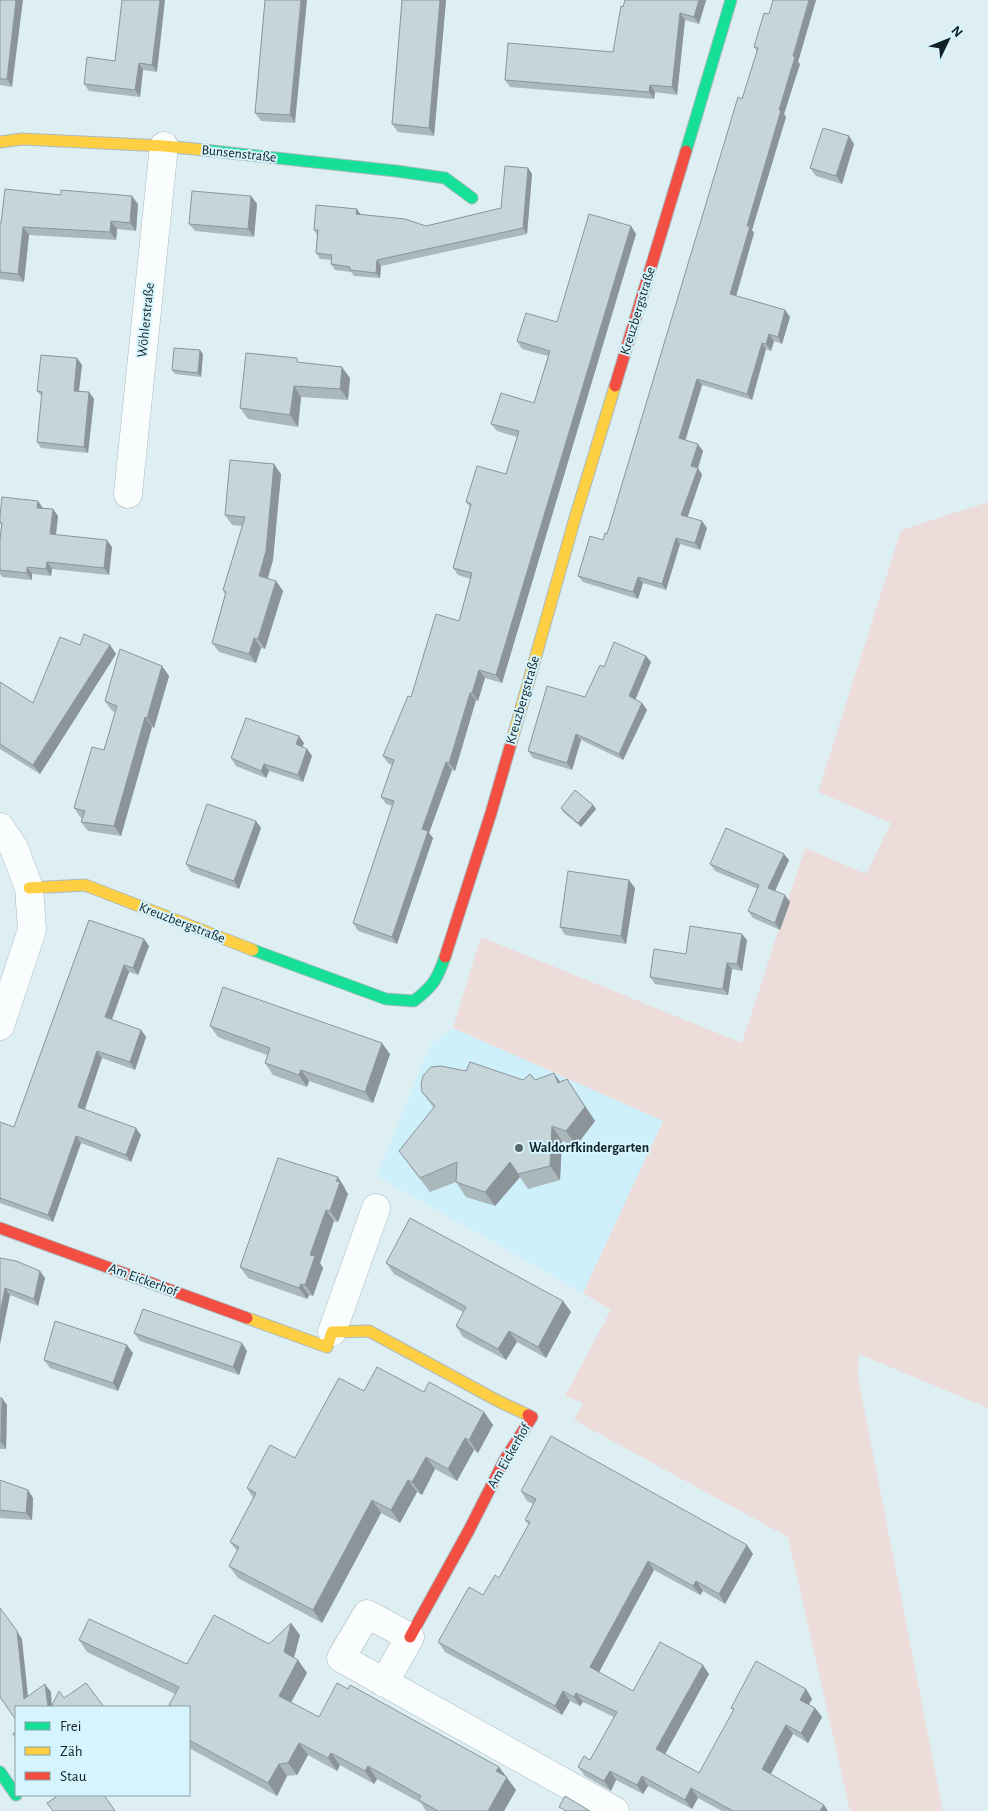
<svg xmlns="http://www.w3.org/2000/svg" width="988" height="1811" viewBox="0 0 988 1811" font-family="'Alegreya Sans',sans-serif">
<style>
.built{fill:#cef0fa}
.green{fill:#ecdddb}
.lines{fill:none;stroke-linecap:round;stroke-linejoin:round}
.street-casing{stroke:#abbabf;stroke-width:29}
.fast-casing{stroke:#abbabf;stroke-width:13}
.slow-casing{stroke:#abbabf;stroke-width:13}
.jam-casing{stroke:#abbabf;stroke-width:13}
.street{stroke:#fafdfd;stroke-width:28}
.fast{stroke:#16e098;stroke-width:11}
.slow{stroke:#ffcf43;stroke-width:11}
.jam{stroke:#f24e42;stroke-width:11}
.wall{fill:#aab7bb}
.shaded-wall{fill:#8b9599}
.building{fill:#c6d5da;stroke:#8b9599}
.poi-dot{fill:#59696d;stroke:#d5f4fd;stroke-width:2}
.labels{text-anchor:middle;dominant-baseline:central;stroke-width:4;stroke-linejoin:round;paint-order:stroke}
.street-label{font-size:14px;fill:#122125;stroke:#d5f4fd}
.poi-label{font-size:14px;font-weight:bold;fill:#122125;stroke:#d5f4fd;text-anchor:start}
</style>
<rect width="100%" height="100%" fill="#deeff4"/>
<path class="built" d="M453,1028L664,1121L583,1293L377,1176L430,1045Z"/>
<path class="green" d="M988,502V1408L859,1354L858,1377L943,1811H850L788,1537L574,1420L583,1403L565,1396L611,1310L583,1293L663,1121L453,1028L481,937L742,1043L805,848L866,874L891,823L818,792L901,530Z"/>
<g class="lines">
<g class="street-casing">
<path id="street" d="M128,494L164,146
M0,827L14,848L29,888L32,930L0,1026
M332,1332L376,1208
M384,1683L410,1637L367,1614L341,1658L615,1811"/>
</g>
<g class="fast-casing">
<path id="fast" d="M204,150L396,171L445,178L472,198
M686,151L731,0
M253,950L386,999L414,1001C433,986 437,980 445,957
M0,1772L16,1795"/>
</g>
<g class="slow-casing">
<path id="slow" d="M0,142L22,139L164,146L204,150
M510,747L575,518L615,386
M29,888L85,885L253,950
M247,1318L327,1347L332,1332L369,1331L500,1402L528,1415"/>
</g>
<g class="jam-casing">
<path id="jam" d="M615,386L686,151
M445,957L491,813L510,747
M0,1228L247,1318
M410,1637L469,1530L505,1459L532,1417L528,1415"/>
</g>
<use href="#street" class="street"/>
<use href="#fast" class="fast"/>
<use href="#slow" class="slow"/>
<use href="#jam" class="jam"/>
</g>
<path class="wall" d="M0,0L12,87L0,85Z
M122,0L157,72L143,70L140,97L89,91L84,84L115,61Z
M265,0L295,123L261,121L255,113Z
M402,0H446L434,136L398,132L392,124Z
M625,0H706L699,24L685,20L677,95L655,92L654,99L510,87L505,80L613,52Z
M773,0H816L798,62L800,64L784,114L786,117L752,230L754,233L736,296L785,310L790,317L782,344L774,341L771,351L766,349L752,400L702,385L685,440L703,451L698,468L702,475L687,517L707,528L700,550L680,544L666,590L643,583L638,599L583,582L578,576L607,534L757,51L754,47L769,14Z
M854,144L842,184L816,176L810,168Z
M528,168L532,174L527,234L381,266L380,278L354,276L351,272L335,270L331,264V260L320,259L316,253L317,235L314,230L361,215L426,226L501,208Z
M251,196L257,204L254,237L195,231L189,224Z
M138,204L136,231L117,229L116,240L29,235L24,282L0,279V223Z
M631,226L636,234L502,683L485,678L478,701L476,700L455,771L452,770L429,833L433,838L397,944L358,931L353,923L392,806L386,804L381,797L392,765L388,763L383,756L411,697L459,621L471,579L458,575L453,568L470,507L466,502L506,474L517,437L497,431L491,424L534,403L548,356L522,349L517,341L557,322Z
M203,354L201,377L175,374L172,370Z
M77,358L82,365L79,391L89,392L94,399L88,453L41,448L37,442L42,397L37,391Z
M300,363L350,378L348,400L301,397L298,427L248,419L240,408Z
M281,474L273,560L268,579L276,581L283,591L265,649L261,648L256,663L219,652L212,643L225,594L223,590L242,526L232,525L225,515Z
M43,508L53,509L58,516L56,535L112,547L109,575L52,569L51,576L32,574V580L2,577L0,574V540L1,525L0,523V516Z
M80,645H110L116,654L40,774L0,749V682L33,703Z
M646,656L651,662L635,699L642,703L647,710L623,760L581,740L572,770L533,758L528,751L585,697L604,667Z
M162,666L169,676L154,728L152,727L121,836L88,831L81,822L82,818H81L74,808L104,750L115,712L112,711L105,701Z
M304,743L302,747L307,749L312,756L303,782L269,771L266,778L236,766L231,758Z
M561,808L596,809L581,827L563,812Z
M256,821L261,828L239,889L191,872L186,864Z
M789,860L775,891L790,902L780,930L753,918L748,911L758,889L715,871L710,864Z
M635,888L626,944L565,935L560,927Z
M89,920L144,939L149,946L138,975L129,972L112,1020L141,1030L146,1037L135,1070L102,1058L84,1110L141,1135L131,1162L81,1143L53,1222L0,1203V1122L14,1127Z
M747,940L742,971L732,969L728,995H726L655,984L650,977L686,954Z
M210,1026L390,1054L373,1103L309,1081L307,1087L273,1075L265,1063L267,1055L218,1037Z
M466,1071L523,1080L530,1074L535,1080L560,1082L567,1079L595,1121L576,1146L562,1141L560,1180L528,1189L520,1177L495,1206L466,1197L456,1182L430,1192L399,1151L434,1108L422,1092Z
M345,1188V1189L348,1194L338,1222L334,1221L320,1263L323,1268L313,1296L309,1295L307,1299L248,1278L240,1267Z
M0,1258L45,1278L38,1306L10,1295L0,1344Z
M386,1263L563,1301L571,1312L546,1358L517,1342L506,1360L463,1337L456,1326L463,1312L394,1274Z
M134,1333L247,1351L239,1375L140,1341Z
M133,1353L118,1391L50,1368L44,1360Z
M364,1391L424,1392L484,1412L493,1425L478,1453L474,1450L457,1481L435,1469L422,1495L417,1492L400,1523L381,1513L322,1623L238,1578L229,1566L237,1551L230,1542L253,1498L247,1488L295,1458Z
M0,1398L7,1405L6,1449H0Z
M0,1480L28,1490L33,1498L32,1520L0,1518Z
M521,1491L753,1554L725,1604L703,1591L700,1595L654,1570L599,1672L633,1691L709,1674L665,1754L699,1773L734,1711L731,1708L806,1689L812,1699L809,1705L815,1708L822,1717L808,1743L793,1734L770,1774L828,1811H722L698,1798L692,1809L648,1786L643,1794L616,1780L611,1791L585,1776L578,1767L590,1760L614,1717L583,1702L580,1706L570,1701L562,1715L445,1652L438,1642L499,1578L529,1525L525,1520L533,1504L527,1501Z
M300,1635L294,1658L298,1660L307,1673L291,1702L319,1717L499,1767L516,1790L504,1811H426L421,1803L377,1779L374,1784L340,1765L337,1771L308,1755L297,1775L287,1776L277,1796L189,1748V1707H171L169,1705L175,1694L87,1652L79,1640L187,1664L269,1644Z"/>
<path class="shaded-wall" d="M16,0H23L12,87L7,79Z
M160,0H165L157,72L152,65Z
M301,0H307L295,123L290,115Z
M440,0H446L434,136L429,128Z
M699,0H706L699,24L694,17Z
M809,0H816L798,62L800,64L784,114L786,117L752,230L754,233L735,300L730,294L747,226Z
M680,13L685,20L677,95L672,87Z
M139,63L143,70L140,97L135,90Z
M650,85L655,92L654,99L649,92Z
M849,136L854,144L842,184L836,176Z
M528,168L532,174L527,234L523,228Z
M132,196L138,204L136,231L130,223Z
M251,196L257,204L254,237L248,229Z
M357,209L361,215L356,214Z
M111,221L117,229L116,240L110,232Z
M631,226L636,234L502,683L496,675Z
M23,227L29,235L24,282L18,274Z
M377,260L381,266L380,278L376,273Z
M785,310L790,317L782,344L778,337Z
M769,334L774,341L771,351L766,344Z
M762,343L766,349L752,400L747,394Z
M200,350L203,354L201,377L198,373Z
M77,358L82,365L78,397L74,391Z
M342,367L350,378L348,400L340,389Z
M697,379L702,385L684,445L679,438Z
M294,386L301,397L298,427L290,415Z
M89,392L94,399L88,453L84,447Z
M698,444L703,451L698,468L702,475L686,522L681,515L691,466Z
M274,464L281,474L273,560L265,586L259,576Z
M38,501L43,508H37Z
M53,509L58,516L55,541L50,534Z
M702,521L707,528L700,550L695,543Z
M676,538L680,544L666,590L662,584Z
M107,540L112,547L109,575L104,568Z
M47,562L52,569L51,576L46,569Z
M27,567L32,574V580L27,573Z
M638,577L643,583L638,599L633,592Z
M276,581L283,591L265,649L258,639Z
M254,638L261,648L256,663L249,654Z
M110,645L116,654L40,774L33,765Z
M646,656L651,662L634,703L629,696Z
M162,666L169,676L154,728L147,718Z
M479,670L485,678L478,701L472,693Z
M470,693L476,700L455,771L449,763Z
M642,703L647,710L623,760L619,754Z
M145,717L152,727L121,836L114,826Z
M576,734L581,740L572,770L567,763Z
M299,736L304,743L301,752L296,744Z
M307,749L312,756L303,782L298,775Z
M446,762L452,770L429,833L433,838L397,944L392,937L422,829Z
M264,764L269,771L266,778L261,771Z
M593,805L596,809L581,827L578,823Z
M256,821L261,828L239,889L234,881Z
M784,854L789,860L773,895L768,888Z
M629,880L635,888L626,944L621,936Z
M785,895L790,902L780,930L775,923Z
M742,934L747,940L742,971L737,964Z
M144,939L149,946L138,975L133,968Z
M727,963L732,969L728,995L723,988Z
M124,965L129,972L110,1024L105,1017Z
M141,1030L146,1037L135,1070L130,1062Z
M382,1043L390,1054L373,1103L365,1092Z
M97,1051L102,1058L83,1115L78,1107Z
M301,1070L309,1081L307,1087L299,1075Z
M554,1073L564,1087L558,1083Z
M567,1079L595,1121L576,1146L566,1131Z
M552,1126L562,1141L560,1180L550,1166Z
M136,1128L141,1135L131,1162L126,1155Z
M76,1136L81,1143L53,1222L48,1215Z
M510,1162L520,1177L495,1206L485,1192Z
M338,1177L345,1188V1189L348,1194L338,1222L330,1211Z
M326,1210L334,1221L320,1263L323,1268L313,1296L305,1285L310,1255Z
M40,1271L45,1278L38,1306L34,1299Z
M301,1284L309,1295L307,1299L299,1288Z
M5,1288L10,1295L0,1344V1314Z
M563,1301L571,1312L546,1358L538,1347Z
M509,1331L517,1342L506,1360L498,1349Z
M242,1343L247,1351L239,1375L233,1367Z
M127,1345L133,1353L118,1391L113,1383Z
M2,1398L7,1405L6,1449L1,1442Z
M484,1412L493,1425L478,1453L469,1440Z
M465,1438L474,1450L457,1481L448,1469Z
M426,1457L435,1469L422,1495L412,1482Z
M408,1480L417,1492L400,1523L391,1510Z
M28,1490L33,1498L32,1520L26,1513Z
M372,1500L381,1513L322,1623L313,1610Z
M747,1545L753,1554L725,1604L719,1594Z
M648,1561L654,1570L597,1676L590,1667Z
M696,1581L703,1591L700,1595L693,1586Z
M291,1623L300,1635L292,1665L284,1652Z
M17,1631L22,1639L29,1706L24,1699Z
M298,1660L307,1673L288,1708L279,1696Z
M703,1665L709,1674L663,1758L656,1749Z
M45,1684L51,1692L52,1707H48Z
M806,1689L812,1699L806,1709L800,1700Z
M563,1691L570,1701L562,1715L555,1706Z
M576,1693L583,1702L580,1706L574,1697Z
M815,1708L822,1717L808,1743L801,1733Z
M786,1725L793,1734L768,1779L762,1769Z
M299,1743L308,1755L297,1775L288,1763Z
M331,1753L340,1765L337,1771L328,1758Z
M279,1764L287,1776L277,1796L268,1783Z
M368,1766L377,1779L374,1784L365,1771Z
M499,1767L516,1790L504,1811H488L496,1771Z
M610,1771L616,1780L611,1791L604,1781Z
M642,1776L648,1786L643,1794L637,1785Z
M691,1788L698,1798L692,1809L685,1800Z
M824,1805L828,1811H820Z"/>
<path class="building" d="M0,0H16L7,79H0Z
M122,0H160L152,65L139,63L135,90L84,84L87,57L115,61Z
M265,0H301L290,115L255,113Z
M402,0H440L429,128L392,124Z
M625,0H699L694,17L680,13L672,87L650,85L649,92L505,80L508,43L613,52L621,6L623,7Z
M773,0H809L793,56L795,57L779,110H781L747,226H750L730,294L785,310L778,337L769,334L766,344L762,343L747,394L697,379L679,438L698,444L691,466L698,468L681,515L702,521L695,543L676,538L662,584L638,577L633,592L578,576L590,536L603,540L605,533L607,534L738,97L742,99L758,48L754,47L764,13L769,14Z
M823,128L849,136L836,176L810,168Z
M505,166L528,168L523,228L377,260L376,273L350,270V267L331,264L332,255L316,253L318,230H314L316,205L357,209L356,214L405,219L426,226L501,208Z
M5,189L61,195V190L132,196L130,223L111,221L110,232L23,227L18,274L0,272V223H1Z
M192,191L251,196L248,229L189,224Z
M589,214L631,226L496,675L479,670L472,693H470L449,763L446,762L422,829L428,831L392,937L353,923L394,801L381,797L394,760L383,756L408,696L411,697L436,614L459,621L472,573L453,568L471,504L466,502L477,466L506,474L519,431L491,424L501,393L534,403L550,351L517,341L526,313L557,322Z
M174,348L200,350L198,373L172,370Z
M246,353L297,358V362L342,367L340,389L294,386L290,415L240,408Z
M41,355L77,358L74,391L89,392L84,447L37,442L42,392L37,391Z
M230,460L274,464L266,551L259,576L276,581L258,639L254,638L249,654L212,643L226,592L223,590L245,517L225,515Z
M2,497L38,501L37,508L53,509L50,534L107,540L104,568L47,562L46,569L27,567V573L0,570V540L2,523L0,522V516Z
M84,634L110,645L33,765L0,744V682L33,703L60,637L80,645Z
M614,642L646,656L629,696L642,703L619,754L576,734L567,763L528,751L547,686L585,697L600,665L604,667Z
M120,649L162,666L147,718L145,717L114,826L81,822L85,811L74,808L92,747L104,750L117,706L105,701Z
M246,718L299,736L296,744L307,749L298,775L264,764L261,771L231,758Z
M575,790L593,805L578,823L561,808Z
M207,804L256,821L234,881L186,864Z
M726,828L784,854L768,888L785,895L775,923L748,911L759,885L710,864Z
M568,871L629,880L621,936L560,927Z
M89,920L144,939L133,968L124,965L105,1017L141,1030L130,1062L97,1051L78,1107L136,1128L126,1155L76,1136L48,1215L0,1198V1122L14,1127Z
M690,926L742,934L737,964L727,963L723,988L721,989L650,977L654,949L686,954Z
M223,987L382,1043L365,1092L301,1070L299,1075L265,1063L270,1048L210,1026Z
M470,1062L523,1080L530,1074L535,1080L554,1073L558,1083L567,1079L585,1107L566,1131L552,1126L550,1166L518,1174L510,1162L485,1192L456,1182L457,1162L420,1178L399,1151L435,1106L422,1092L421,1084L423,1076L431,1067L441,1066L466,1071Z
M278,1158L338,1177L336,1181L340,1182L330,1211L326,1210L310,1255L315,1256L305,1285L301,1284L299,1288L240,1267Z
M410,1218L563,1301L538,1347L509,1331L498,1349L456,1326L466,1307L386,1263Z
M0,1258L16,1261L40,1271L34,1299L5,1288L0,1314Z
M143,1309L242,1343L233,1367L134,1333Z
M55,1321L127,1345L113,1383L44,1360Z
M377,1367L424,1392L429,1382L484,1412L469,1440L465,1438L448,1469L426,1457L412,1482L408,1480L391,1510L372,1500L313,1610L229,1566L239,1547L230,1542L256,1493L247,1488L270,1445L295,1458L339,1378L364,1391Z
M0,1398H2L1,1442H0Z
M551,1436L747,1545L719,1594L696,1581L693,1586L648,1561L590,1667L633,1691L660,1642L703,1665L656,1749L699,1773L734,1709L731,1708L756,1661L806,1689L800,1700L815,1708L801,1733L786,1725L762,1769L824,1805L820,1811H733L691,1788L685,1800L642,1776L637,1785L610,1771L604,1781L578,1767L584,1756L590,1760L617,1712L576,1693L574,1697L563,1691L555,1706L438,1642L469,1587L483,1595L495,1575L499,1578L530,1522L525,1520L536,1499L521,1491Z
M0,1480L28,1490L26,1513L0,1510Z
M0,1608L17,1631L24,1699L45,1684L48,1707H16V1720L0,1697Z
M214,1615L269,1644L291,1623L284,1652L298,1660L279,1696L319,1717L337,1683L348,1689L350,1685L499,1767L496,1771L507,1777L488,1811H438L419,1800L421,1796L368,1766L365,1771L331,1753L328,1758L299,1743L288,1763L279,1764L268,1783L189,1740V1707H173L169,1705L179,1687L79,1640L89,1619L187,1664Z
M86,1683L104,1707H51L59,1691L64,1698Z
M16,1731V1738L13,1734Z
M55,1795H104L115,1811H53L47,1803L56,1797Z
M565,1796L590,1811H566L559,1807Z"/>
<circle class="poi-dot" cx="519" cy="1148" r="5"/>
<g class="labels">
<g class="street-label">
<text transform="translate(239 154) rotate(6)">Bunsenstraße</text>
<text transform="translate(638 311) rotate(-73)">Kreuzbergstraße</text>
<text transform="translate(146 320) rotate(-84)">Wöhlerstraße</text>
<text transform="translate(523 700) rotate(-74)">Kreuzbergstraße</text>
<text transform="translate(182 923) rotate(21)">Kreuzbergstraße</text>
<text transform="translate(143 1280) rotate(20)">Am Eickerhof</text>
<text transform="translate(509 1456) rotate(-60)">Am Eickerhof</text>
</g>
<g class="poi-label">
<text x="529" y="1148">Waldorfkindergarten</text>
</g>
</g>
<rect x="15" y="1706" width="175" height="90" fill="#d5f4fd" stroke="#87a0a7"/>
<rect x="25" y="1722" width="25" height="8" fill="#16e098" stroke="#87a0a7"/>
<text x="60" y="1731" font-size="15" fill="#122125">Frei</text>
<rect x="25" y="1747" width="25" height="8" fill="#ffcf43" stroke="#87a0a7"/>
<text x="60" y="1756" font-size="15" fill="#122125">Zäh</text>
<rect x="25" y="1772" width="25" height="8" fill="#f24e42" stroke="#87a0a7"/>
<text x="60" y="1781" font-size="15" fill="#122125">Stau</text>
<g transform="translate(948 40) rotate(47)" stroke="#d5f4fd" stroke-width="4" paint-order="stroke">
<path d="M0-4L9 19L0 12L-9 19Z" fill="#122125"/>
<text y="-8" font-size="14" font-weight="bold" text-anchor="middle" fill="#122125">N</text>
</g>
</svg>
